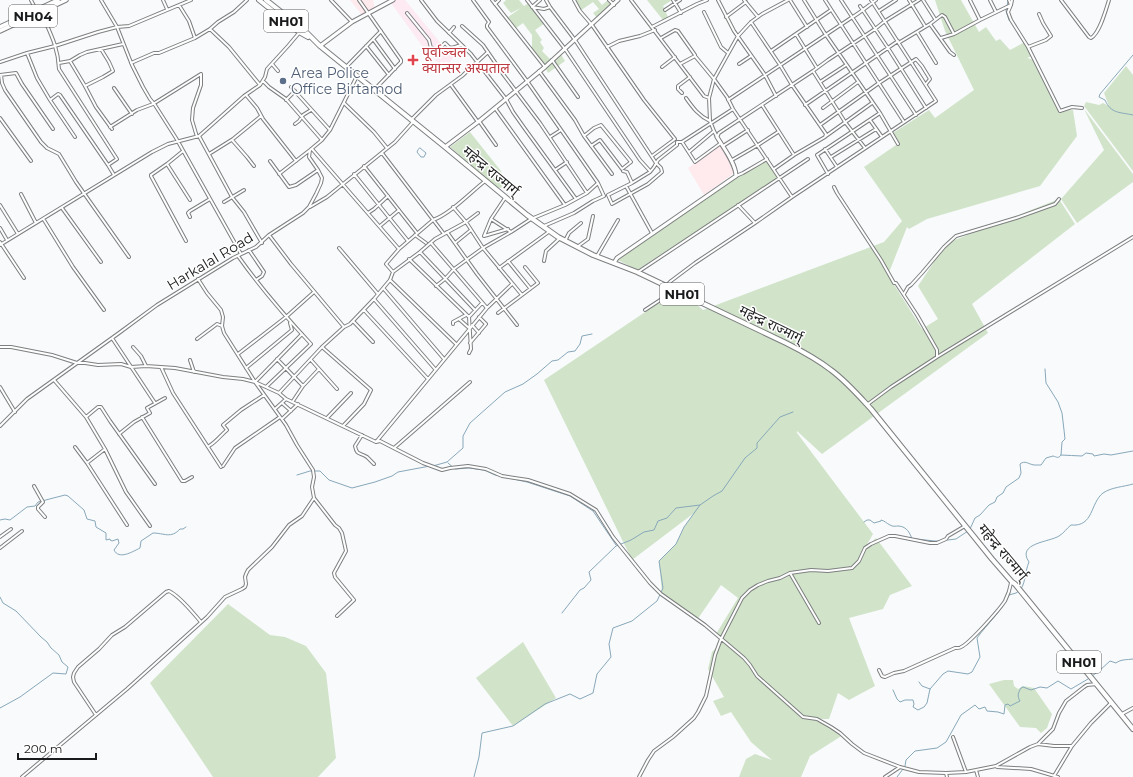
<svg xmlns="http://www.w3.org/2000/svg" width="1133" height="777" viewBox="0 0 1133 777" font-family="Montserrat,'Noto Sans Devanagari',sans-serif">
<style>
.commercial{fill:#ffeaee}
.education{fill:#fdeaf2}
.green{fill:#d1e4c9}
.lines{fill:none;stroke-linecap:round;stroke-linejoin:round}
.stream{stroke:#88a8ba;stroke-width:1}
.street-casing{stroke:#7d7f80;stroke-width:4}
.secondary-casing{stroke:#7d7f80;stroke-width:5}
.primary-casing{stroke:#7d7f80;stroke-width:5.5}
.highway-casing{stroke:#7d7f80;stroke-width:6}
.street{stroke:#fff;stroke-width:2}
.secondary{stroke:#fff;stroke-width:3}
.primary{stroke:#fff;stroke-width:3.5}
.highway{stroke:#fff;stroke-width:4}
.health-dot{fill:#e0444e;stroke:#fff;stroke-width:1.5}
.service-dot{fill:#5c6f8a;stroke:#fff;stroke-width:1.5}
.labels{text-anchor:middle;dominant-baseline:central;stroke-width:3;stroke-linejoin:round;paint-order:stroke}
.shield{fill:#fff;stroke:#5f5f60;stroke-width:1}
.shield-label{font-size:13px;font-weight:bold;fill:#1a1b1c}
.health-label{font-size:14px;fill:#be3a42;stroke:#fff;text-anchor:start}
.service-label{font-size:14px;fill:#4e5e75;stroke:#fff;text-anchor:start}
.street-label{font-size:14px;fill:#1a1b1c;stroke:#fff}
</style>
<rect width="100%" height="100%" fill="#f8fafc"/>
<path class="commercial" d="M350,0H373L375,9L362,15Z
M721,145L723,147L732,166L734,173L704,195L688,168Z"/>
<path class="education" d="M394,0H405L438,40L454,57L448,64L446,62L441,66L423,47L391,3Z"/>
<path class="green" d="M506,0H519L524,6L529,3L545,23L535,30L542,40L540,42L544,48L542,51L552,61L560,53L565,61L548,73L545,67L532,51V35L523,23L516,28L508,17L521,8L511,13L503,3Z
M574,0H598L602,5L608,0L612,6L598,19L593,13L599,9L593,2L580,11Z
M647,0H672L663,6L668,17L663,20Z
M935,0H961L979,32L986,27L996,41L1000,39L1010,50L1025,42L1032,56L1027,58L1034,60L1059,111L1073,110L1077,136L1040,186L927,219L909,229L907,227L888,275L922,329L938,319L918,286L934,262L933,260L947,243L1059,199L1075,224L972,304L988,333L822,454L797,431V433L873,534L865,548L876,538L912,586L890,595L883,609L849,618L875,686L849,700L838,693L829,719H818L843,735L810,756L801,777H739L746,759L755,754L772,760L751,742L731,712L721,716L713,701L724,697L708,669L712,652L723,641L716,634L738,598L721,585L697,620L662,593L659,561L676,544L684,527L694,513L632,560L544,380L672,294L695,303L703,310L884,242L902,221L864,167L899,143L893,133L929,110L935,118L974,90L945,31Z
M1126,66L1133,75V171L1084,106L1086,102L1099,105L1103,103L1109,106L1104,93Z
M1084,109L1133,174V182L1077,223L1061,199L1104,150Z
M470,132L501,171L504,183L501,188L495,187L475,170L470,164L450,147Z
M765,159L779,178L637,270L616,259L730,181L748,171Z
M228,604L270,635L285,637L306,646L326,673L336,758L318,777H213L150,683Z
M523,642L556,698L513,726L476,678Z
M1004,680H1013L1014,686L1018,689L1023,686L1034,688L1052,714L1047,728L1041,733L1036,728L1020,727L989,684Z"/>
<g class="lines">
<path class="stream" d="M1008,1L1006,11L1009,20
M1133,55L1100,94L1099,97L1105,100C1111,114 1120,112 1133,115
M420,148L426,153L424,157H421L417,152L418,150Z
M1061,455C1068,455 1075,456 1082,456L1086,453L1093,454L1094,456L1104,454L1111,455L1133,451
M448,463L455,469L469,468L484,470L495,475L527,482L570,496L593,511L616,545
M433,466L447,462L463,448V436L470,423L505,392L523,384L537,374L552,361L558,360L568,352L575,351L580,344L582,336L592,334
M297,475L310,471H320L329,480L352,488L375,482L392,476L398,472L430,466
M0,520L5,519L10,520L27,507L35,506L38,502L65,495L68,496L84,510L87,519L95,521L96,527L106,533V540L110,539V540L112,541L118,539L119,543L114,550C119,560 132,552 140,548L141,541L153,533C164,533 171,539 180,529H183L186,527
M864,522L867,520H870L874,523L881,521V520C885,521 886,523 890,525C893,527 895,526 899,526C907,527 910,533 912,539
M970,529L975,518L980,515L989,505L995,502L997,497L1003,493L1006,487L1019,478L1021,473L1020,464C1025,460 1028,464 1034,465C1035,465 1039,465 1041,465L1046,458L1053,456C1057,457 1058,459 1061,455L1062,442L1065,439L1064,430L1062,413L1058,402L1046,383L1045,369
M916,539L935,541H940
M948,540L956,539L968,531
M1021,589C1026,581 1025,571 1029,562C1016,543 1050,542 1059,536C1064,533 1067,528 1071,525C1094,527 1090,503 1103,493C1112,487 1123,487 1133,484
M0,597L3,603L16,611L41,637L47,642L51,648L59,655L62,662L68,667L66,674L53,673L20,697L0,708
M562,613L580,590L584,588L591,580L589,572L616,546L631,540L644,532L654,530L658,521L667,518L676,508L700,505L713,496L722,491L745,458L757,448V443L780,417L793,412
M1092,676L1099,671L1110,661L1116,663C1121,659 1127,660 1133,659
M919,682L922,686L930,689
M893,690L897,699L900,702L905,700H913L914,704L913,707L918,710L924,707L927,703L930,689L943,674L948,671L968,674L972,672L980,657L977,638C987,624 1001,612 1009,595L1016,593L1019,591
M905,766L906,760L915,751L937,748L946,742L961,715L975,705L979,709L985,707L987,711L998,712L1004,714L1005,705L1008,704L1010,706L1020,701C1017,696 1018,693 1021,688L1023,687L1031,690L1040,687L1047,688L1058,681L1071,689L1088,679
M474,777L479,757L482,733L513,726L545,704L570,694L580,699L593,693L597,674L611,657L609,644L613,628L632,621L657,601L663,588L659,561L676,544L684,527L700,505
M897,777L903,769"/>
<g class="street-casing">
<path id="street" d="M31,0L36,10
M101,0L117,27L132,65L143,87L150,99L155,105L176,138L241,254
M163,0L167,9
M247,0L234,12L218,22L210,29L229,47L260,85
M331,0L352,22
M359,0L401,60V62L374,90
M421,0L437,21L471,54L506,99L513,112L525,129L576,199L565,205
M473,0L489,22L487,25V27L527,81L598,183L604,196
M492,0L545,67
M527,0L565,49L640,160L650,171
M540,0L532,7L544,9L550,7L546,0
M574,0L580,11L592,25L644,100L675,139L652,156
M609,0L614,5
M631,0L704,96L709,98
M673,0L681,13
M718,0L734,31L765,75L776,96
M744,0L758,17
M788,0L762,14L751,22L738,36L714,79L709,98L710,121L714,131L717,137L719,133L813,71L828,60L875,29L885,21L919,0
M790,0L807,27
M804,0L824,32L880,113L898,144
M825,0L904,122
M841,0L916,115
M909,0L925,26
M923,0L935,19
M970,0L980,20
M990,0L996,12
M1012,0L1011,5L1008,12L1011,20L1028,47L1060,111L1072,107L1082,108
M1061,0L1089,37L1091,38C1100,33 1106,9 1109,0
M495,4L499,0
M179,5L189,21L195,38
M860,6L888,48L926,108
M550,7L575,40L656,163L661,168L662,172L648,184L612,204L608,195
M665,10L680,0
M879,11L896,0
M41,12C50,33 58,46 59,69L117,159L108,165L114,175
M704,12L721,47L728,53
M407,13L429,40L431,48L438,50L445,43L450,48L455,47L461,45
M726,17L746,2
M751,22L780,65L792,85L826,134L825,137L794,155L774,169
M930,24L950,52L954,55
M462,26L483,45L503,74L540,123L587,193
M652,27L697,4L707,0
M917,32L936,63
M449,33L454,27
M796,34L817,68
M661,38L675,30L678,31L695,55
M941,38L954,34L980,20L1011,5L1009,0
M373,39L395,69
M900,42L930,24L942,15L945,17L954,34
M366,46L389,75
M607,47L619,41L640,36L655,30
M1028,47L1046,40L1051,36L1043,23L1039,14
M771,51L831,10
M27,53L37,78L50,100
M552,60L578,97
M70,61L80,55L87,52L123,44
M0,62L27,53L55,46L98,32L117,27L129,26L191,0
M59,63L70,61L85,86L103,77L113,71L109,62L101,49
M131,63L154,53H159L195,38L210,29
M272,64L278,71
M680,64L695,56L714,79L727,97L733,109L792,197
M739,64L751,56
M347,66L381,31
M662,67L675,57
M539,71L575,120L584,136L612,174
M813,71L845,122L865,148
M0,75L16,73L22,84L53,129
M1,75L2,83L5,90L41,142L47,148L59,154L76,182L129,257
M263,81L269,87L286,99L322,140
M820,82L846,65
M451,85L478,122
M85,86L96,107L112,129
M291,87L330,130
M114,88L132,114
M682,93L678,89V86L690,77
M246,95L257,108L263,119L296,161
M686,98C693,108 699,116 710,121
M286,100L295,91
M728,100C769,73 810,45 851,18C860,13 868,6 876,0
M344,103L374,132L387,148
M762,105L794,155
M805,105L898,41
M823,108L858,82
M0,118L31,161
M411,120L436,95L462,76L488,52
M870,120L882,137
M479,121L496,145
M295,124L299,121L303,115L311,110
M820,125L879,83L916,59L922,66L930,79L926,84
M110,127L137,110L153,104L201,74
M199,136L232,197L244,212L262,243
M584,136L594,128L601,125L631,162L622,169L600,140L591,146
M826,136L872,103
M75,137L50,100L58,94L60,95L108,165
M197,137L192,120L193,108L201,85V74
M550,137L561,130
M232,140L247,157L254,166
M682,142L695,162L721,143
M723,146L748,130
M312,149L399,249
M825,149L837,167
M183,151L167,164L151,175V176L186,241
M689,152L714,131
M382,153L444,234
M209,154L233,139L261,116
M831,157L876,129
M732,160L758,145L778,132
M270,161L289,187L296,185L318,170
M167,164L190,200
M364,166L417,233
M555,170L567,162
M623,171L627,172L632,183
M279,174L310,150
M354,174L408,241
M828,174L817,155L880,113
M736,176L743,173L767,159
M626,186L652,233
M834,187L837,193L881,260L894,283H896L917,315L937,350V357L891,387L868,404
M21,194L36,223
M608,195L632,183L650,172L654,167L658,160L677,145V142H682L733,109
M576,199L587,193L598,183
M224,202L244,190
M0,205L18,234
M738,205L755,223
M310,207L327,197L395,142L413,122
M453,207L466,222L483,248L522,295
M62,208L101,262
M368,213L374,209L388,196
M190,217L188,213L190,211L210,199
M491,219L511,232
M44,220L73,267L104,310
M380,226L399,210
M544,226L574,213L593,201L604,196
M0,228L7,240
M447,232L477,274L517,325
M269,235L291,264L344,327
M415,235L426,243
M484,236L491,219L505,198
M484,236L508,229
M565,241L569,233L581,223
M0,242L24,278
M431,243L487,308
M455,243L471,230
M0,245L152,152L168,144L199,136L207,129L244,96L260,85L265,77L267,69L288,46L299,33
M577,247L588,239L593,216
M339,248L378,294
M249,250L264,272L262,276L256,280
M420,252L475,310
M238,256C260,287 285,316 311,344L266,387
M597,256L618,220
M409,259L469,317L482,303
M508,261L530,288
M544,261L546,251L559,239
M499,268L550,231
M393,272L386,264L399,249L433,220C450,214 470,193 485,181
M638,272L808,159
M198,279L207,293L221,310L223,317L222,326L224,333L255,382L286,425L297,445L313,470L314,477L312,487L314,498L335,525L339,528L342,533L346,551L334,573L335,577L354,600L337,616
M390,280L456,344
M436,286L445,279L454,269L483,248L511,232L531,219L565,205L495,108
M666,286L671,281L695,263L755,223L792,197L936,101L871,0
M384,289L444,359
M904,294L908,287L911,285L922,273L944,247L956,236L1016,218L1055,204L1059,199
M374,299L435,369
M364,310L428,379
M645,310L674,291
M498,313L538,283L525,267
M469,317L471,349L469,353
M459,319L469,328
M353,321L373,342
M453,324V322L466,315
M472,325L479,333
M112,338L155,403
M197,339L217,324L222,326
M470,343L486,324L479,317
M0,347H11L52,355L77,363H85L98,365L121,364L131,367L146,366L175,368L223,377L243,379L255,382L279,393L286,399L376,442L380,441L423,463L442,470L450,468L468,466L486,469L502,476L528,480L570,494L596,510L613,537L650,583L661,594L705,625L744,658L750,665L757,676L803,717L817,719L831,727L840,733L852,744L864,753L900,767
M133,347L141,356L146,366
M322,347L371,390L364,404L343,426
M238,354L286,317L314,292
M937,357L1133,237
M277,359L303,386
M190,360L194,372
M311,360L337,389
M161,367L173,393L221,467
M246,368L292,330L290,323
M54,380L86,417L105,449L126,492L150,526
M255,382L302,334
M0,387L15,412
M279,393L322,347L344,327L350,324L374,299L390,280L393,272L420,252L435,239L466,222L478,213
M293,401L303,386L319,369
M282,403L291,411
M275,409L286,399
M86,417L98,407H101L110,421L155,484
M142,417L182,481H185L192,477
M327,418L351,393
M282,419L298,404
M0,426L27,399L119,333L157,305L233,258L256,247L269,235L303,213L309,207L316,194L321,183L322,178L318,170L309,157L310,150L322,140L330,130L357,76
M119,434L134,422L150,413L147,408L165,398
M362,435L355,446C357,456 360,452 367,457C369,459 372,462 374,464
M376,442L487,308L512,284
M209,446C216,442 221,435 227,430L223,425L241,410L264,395
M75,447L87,463L127,525
M394,448L470,382
M87,463L105,449
M223,466L235,448L280,417
M34,486L43,502L38,507V509L45,517
M0,537L11,529
M0,548L22,531
M790,573L819,623
M879,670L882,676L885,677L894,673L904,671L955,648C955,648 961,648 961,647C969,644 999,610 1005,601C1008,595 1010,589 1011,583
M1122,714L1133,708
M96,715L74,682L73,677L74,673L78,667L99,649L112,635L125,627L166,592L169,591C181,597 192,612 201,622
M953,737L966,772
M1039,743L1053,729L1059,713L1066,701L1084,687L1087,685L1097,684
M997,767L1031,769L1058,777
M976,770L978,777
M946,773L947,777
M1054,776L1072,746
M22,777L127,689L207,617L225,597L242,589L245,587L246,584L245,577L246,574L248,570L272,547L289,525L302,516L314,498
M639,777L648,760L654,751L673,737L694,718L698,712L706,696L715,655L721,639L742,598L750,590L758,585L768,581L780,578L790,573L811,570L828,571L852,568L859,561L865,548L871,544L889,536H895L930,543H937L946,539L948,536L965,526
M885,777L900,767L919,772L946,773L966,772L996,766L1030,747L1038,744L1054,746H1072L1091,723L1111,703"/>
</g>
<g class="secondary-casing">
<path id="secondary" d="M320,46L352,22L393,0
M445,147L478,122L545,67L618,0
M614,263L617,258L736,176C736,164 723,147 717,137"/>
</g>
<g class="primary-casing">
<path id="primary" d="M0,27L58,0
M0,31L66,0"/>
</g>
<g class="highway-casing">
<path id="highway" d="M259,0L299,32L308,37
M266,0L303,29L320,46L445,147L527,215L558,237L593,255L637,272L786,343C802,351 817,359 831,370C846,381 859,396 871,409L992,559L1012,582L1015,584L1133,729"/>
</g>
<use href="#street" class="street"/>
<use href="#secondary" class="secondary"/>
<use href="#primary" class="primary"/>
<use href="#highway" class="highway"/>
</g>
<path class="health-dot" d="M411 54h4v4h4v4h-4v4h-4v-4h-4v-4h4z"/>
<circle class="service-dot" cx="283" cy="81" r="4"/>
<g class="labels">
<g class="shield">
<rect x="9" y="5" width="48" height="22" rx="3"/>
<rect x="264" y="10" width="44" height="22" rx="3"/>
<rect x="660" y="283" width="44" height="22" rx="3"/>
<rect x="1057" y="651" width="44" height="22" rx="3"/>
</g>
<g class="shield-label">
<text x="33" y="16">NH04</text>
<text x="286" y="21">NH01</text>
<text x="682" y="294">NH01</text>
<text x="1079" y="662">NH01</text>
</g>
<g class="health-label">
<text x="422" y="52">पूर्वाञ्चल<tspan x="422" dy="16">क्यान्सर अस्पताल</tspan></text>
</g>
<g class="service-label">
<text x="291" y="73">Area Police<tspan x="291" dy="16">Office Birtamod</tspan></text>
</g>
<g class="street-label">
<text transform="translate(491 171) rotate(40)">महेन्द्र राज्मार्ग्</text>
<text transform="translate(210 261) rotate(-31)">Harkalal Road</text>
<text transform="translate(771 324) rotate(26)">महेन्द्र राज्मार्ग्</text>
<text transform="translate(1003 552) rotate(50)">महेन्द्र राज्मार्ग्</text>
</g>
</g>
<path d="M18 753v6h78v-6" fill="none" stroke="#1a1b1c" stroke-width="2"/>
<text x="24" y="753" font-size="12" fill="#1a1b1c" stroke="#ffffff" stroke-width="3" paint-order="stroke">200 m</text>
</svg>
